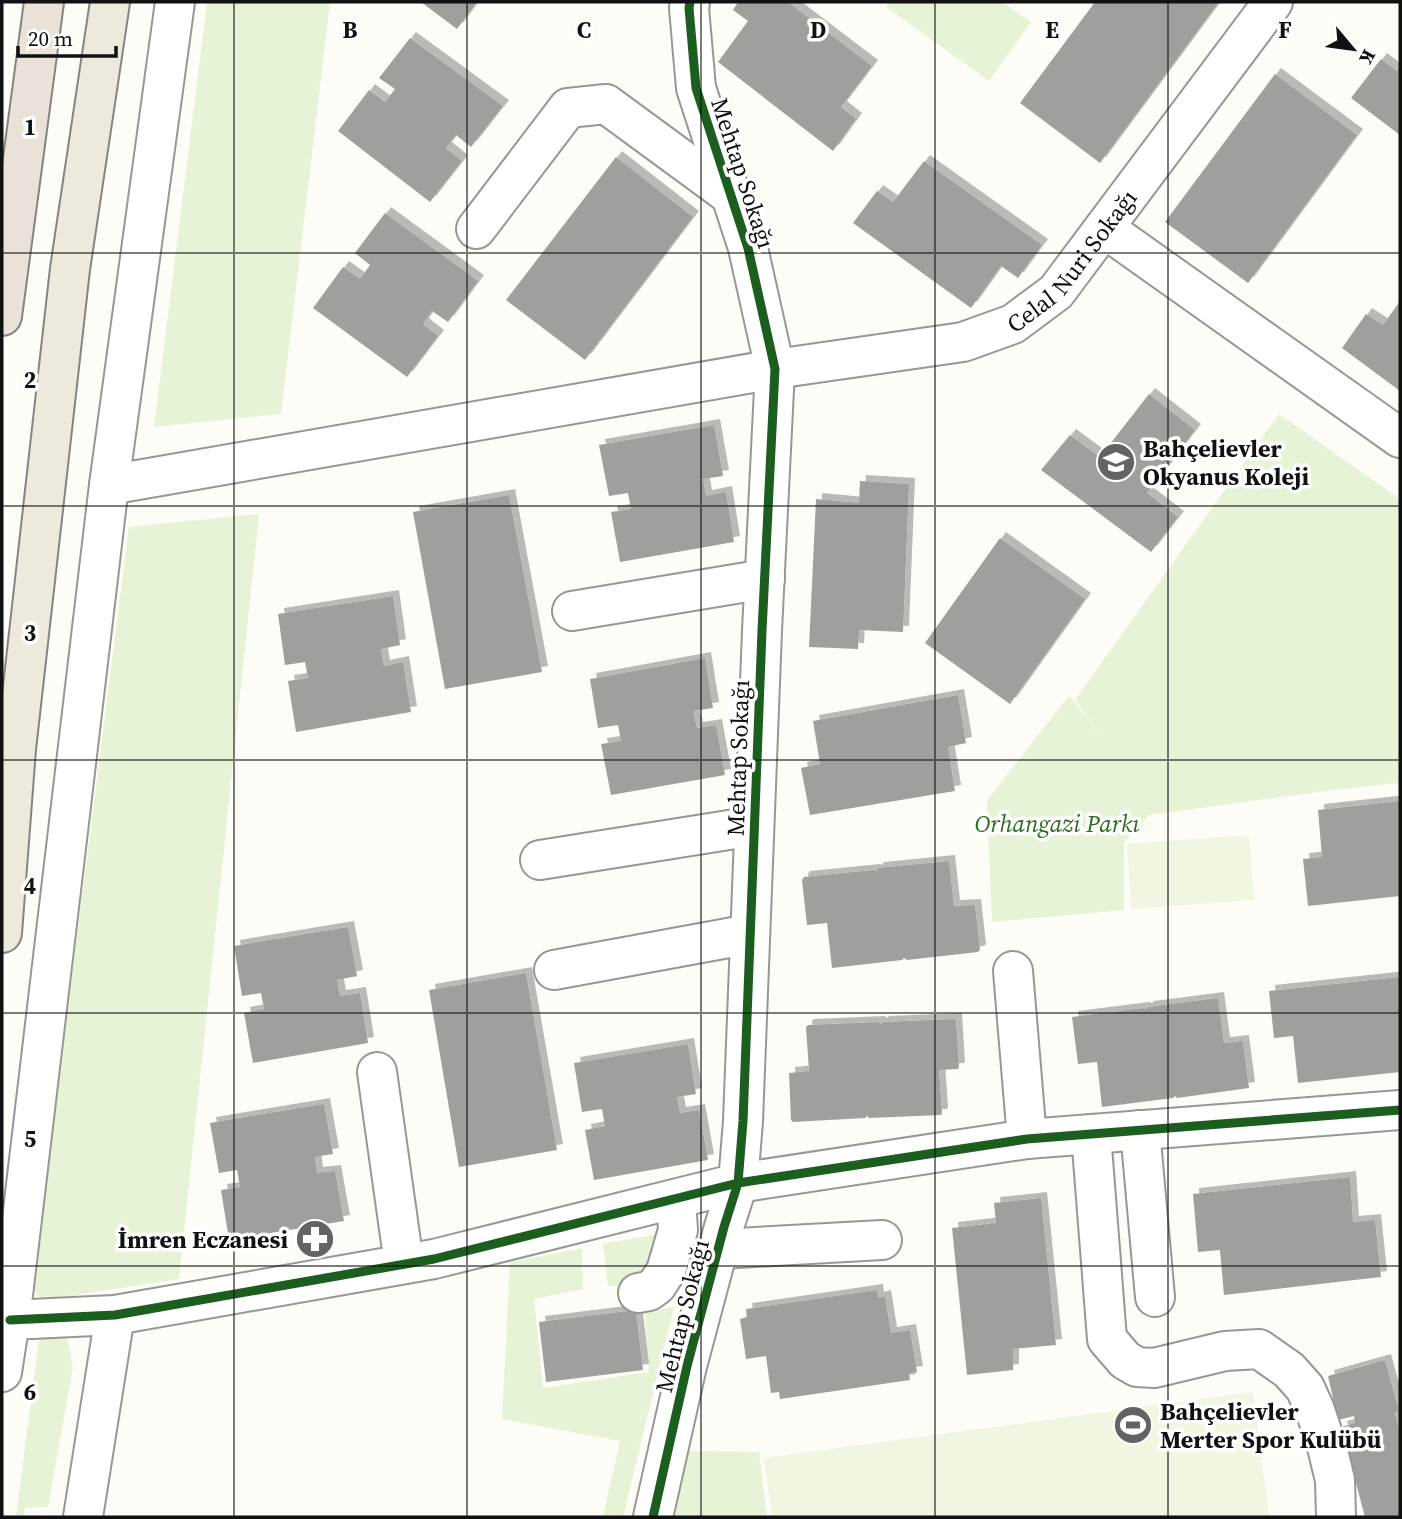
<svg xmlns="http://www.w3.org/2000/svg" width="1402" height="1519" viewBox="0 0 1402 1519" font-family="'Source Serif 4',serif">
<style>
.green{fill:#e7f3d7}
.pitch{fill:#f0f6e1}
.building{fill:#a19f9c;filter:url(#shadow)}
.lines{fill:none;stroke-linecap:round;stroke-linejoin:round}
.minor-casing{stroke:#979795;stroke-width:42}
.major-casing{stroke:#858482;stroke-width:42}
.highway-casing{stroke:#858482;stroke-width:42}
.minor{stroke:#fffffe;stroke-width:38}
.major{stroke:#ede9dc;stroke-width:38}
.highway{stroke:#eae1d8;stroke-width:38}
.cycleway-casing{stroke:#fff;stroke-width:13}
.cycleway{stroke:#1b5e20;stroke-width:9}
.grid{fill:none;stroke:#111;stroke-width:2;stroke-opacity:0.55}
.labels{text-anchor:middle;dominant-baseline:central;stroke-width:7;stroke-linejoin:round;paint-order:stroke}
.street-label{font-size:24px;fill:#111;stroke:#fff}
.poi-label{font-size:24px;font-weight:bold;fill:#111;stroke:#fff;text-anchor:start}
.park-label{font-size:24px;font-style:italic;fill:#2f6b1f;stroke:#fff}
.grid-label{font-size:23px;text-anchor:middle;font-weight:bold;fill:#111;stroke:#fff;stroke-width:7;stroke-linejoin:round;paint-order:stroke}
</style>
<defs>
<filter id="shadow"><feDropShadow dx="6" dy="-6" stdDeviation="0" flood-color="#0004"/></filter>
</defs>
<rect width="100%" height="100%" fill="#fdfcf7"/>
<path class="green" d="M207,2H330L281,414L154,427Z
M890,2H1002L1031,22L989,81L886,7Z
M1279,414L1400,499V783L1332,790L1149,815L1124,843V910L992,922L987,800L1069,696L1098,731L1075,700Z
M259,514L179,1279L43,1300L32,1290L129,527Z
M663,1233L640,1283L608,1286L603,1244Z
M582,1248L583,1289L534,1299L543,1388L649,1372L645,1312L674,1307L623,1517H603L620,1441L502,1419L510,1262Z
M66,1331L73,1367L48,1507L25,1508L23,1517H16L40,1332Z
M686,1451L759,1452L767,1517H670Z"/>
<path class="pitch" d="M1249,835L1254,900L1131,909L1127,844Z
M1253,1392L1269,1517H772L764,1458Z"/>
<path class="building" d="M421,2H477L457,29Z
M738,2H788L872,66L841,107L856,119L833,151L718,62L748,21L733,10Z
M1095,2H1219L1100,163L1020,103Z
M410,38L503,106L471,147L456,135L446,148L462,161L430,202L338,131L369,90L385,102L395,89L379,78Z
M1381,59L1397,71L1400,67V135L1351,98Z
M1275,74L1357,135L1248,283L1165,222Z
M616,157L693,217L585,360L506,300Z
M924,161L1042,245L1018,278L1001,266L971,308L853,223L877,191L893,202Z
M385,213L478,281L448,322L432,311L423,324L438,336L407,377L313,308L343,267L360,279L370,265L355,253Z
M1400,301V391L1342,348L1366,314L1383,325Z
M1149,394L1195,430L1147,493L1178,517L1151,552L1041,470L1070,435L1100,457Z
M714,425L723,476L703,479L706,496L726,492L734,542L620,562L611,512L631,509L628,493L609,496L599,445Z
M860,481L909,484L903,632L859,630L858,649L809,647L816,499L859,503Z
M509,495L542,672L445,689L413,512Z
M1000,538L1085,599L1010,704L925,643Z
M393,596L400,645L381,649L384,666L403,662L411,712L296,732L288,681L308,678L305,662L285,665L278,614Z
M705,658L713,708L693,711L697,728L716,725L725,775L611,795L601,744L621,741L618,725L598,728L590,679Z
M958,695L966,743L948,747L955,791L810,815L801,768L820,764L813,721Z
M1400,801V896L1308,906L1303,859L1322,857L1318,810Z
M949,861L954,906L975,905L980,950L978,952L907,960L904,958L902,960L832,968L827,923L807,925L802,880L804,877L874,870L876,871L878,868Z
M348,927L357,976L337,980L340,996L360,993L368,1043L253,1063L244,1013L264,1009L261,993L242,996L234,946Z
M526,973L557,1150L459,1167L429,990Z
M1400,977V1072L1298,1083L1293,1036L1274,1038L1269,991Z
M1218,998L1224,1043L1243,1041L1249,1088L1177,1098L1175,1096L1173,1098L1102,1107L1097,1062L1078,1064L1072,1017L1143,1008L1146,1009L1148,1007Z
M955,1019L956,1020L959,1067L958,1069L939,1070L942,1113L941,1115L869,1118L867,1116L865,1118L793,1122L791,1120L789,1073L809,1071L806,1027L808,1025L879,1022L881,1024L883,1022Z
M688,1044L696,1094L677,1097L680,1113L699,1110L708,1160L594,1180L585,1130L605,1126L602,1109L582,1112L574,1063Z
M324,1104L333,1154L315,1157L317,1173L335,1171L344,1221L229,1240L221,1190L240,1187L237,1170L219,1173L210,1123Z
M1350,1177L1353,1222L1375,1220L1381,1277L1224,1295L1220,1250L1198,1252L1193,1194Z
M1041,1198L1056,1345L1013,1349V1370L967,1375L952,1228L996,1223L994,1203Z
M877,1290L878,1298L885,1296L891,1333L910,1330L917,1372L909,1373L910,1380L780,1399L779,1392L771,1393L766,1356L746,1359L740,1319L747,1317L746,1309Z
M636,1310L643,1370L546,1382L539,1322Z
M1385,1360L1399,1411L1395,1412L1400,1436V1517H1365L1341,1427L1355,1423L1354,1416L1338,1420L1328,1376Z"/>
<g class="lines">
<g class="minor-casing">
<g id="minor">
<path d="M1104,228L1400,438"/>
<path d="M476,229L568,108L606,104L730,195"/>
<path id="s1" d="M109,485L775,369L963,342L1013,324L1056,292L1273,2"/>
<path d="M572,611L765,579"/>
<path d="M540,860L754,826"/>
<path d="M554,970L750,934"/>
<path d="M1013,971L1027,1139"/>
<path d="M377,1072L404,1264"/>
<path d="M1140,1130L1155,1297"/>
<path d="M1091,1134L1107,1339L1125,1360L1137,1367L1154,1368L1225,1351L1259,1349L1289,1370L1305,1388L1315,1410L1327,1447L1335,1480L1336,1517"/>
<path d="M719,1249L882,1240"/>
<path d="M638,1293L649,1291L657,1285L666,1271L678,1230L676,1199"/>
<path d="M10,1320L115,1315L434,1259L738,1183L1027,1139L1400,1110"/>
<path d="M2,1372L10,1320L109,485L175,2"/>
<path d="M83,1517L115,1315"/>
<path d="M653,1517L687,1366L724,1227L738,1183L743,1121L762,631L775,369L748,248L696,88L689,8L690,2"/>
</g>
</g>
<g class="major-casing">
<path id="major" d="M2,933L16,749L70,269L110,2"/>
</g>
<g class="highway-casing">
<path id="highway" d="M2,316L44,2"/>
</g>
<use href="#minor" class="minor"/>
<use href="#major" class="major"/>
<use href="#highway" class="highway"/>
<g class="cycleway-casing">
<path id="cycleway" d="M10,1320L115,1315L434,1259L738,1183L1027,1139L1400,1110
M653,1517L687,1366L724,1227L738,1183L743,1121L762,631L775,369L748,248L696,88L689,8L690,2"/>
</g>
<use href="#cycleway" class="cycleway"/>
</g>
<path class="grid" d="M234,2V1517M467,2V1517M701,2V1517M935,2V1517M1168,2V1517M2,253H1400M2,506H1400M2,760H1400M2,1013H1400M2,1266H1400"/>
<defs>
<g id="school-disc" transform="scale(2.0125)"><circle r="9.5" fill="#646362" stroke="#fff"/><path d="M0-5L7-2L0 1L-7-2ZM-4 1L0 2.5L4 1V4Q0 6-4 4Z" fill="#fff"/></g>
<g id="pharmacy-disc" transform="scale(2.0125)"><circle r="9.5" fill="#646362" stroke="#fff"/><path d="M-2-6h4v4h4v4h-4v4h-4v-4h-4v-4h4Z" fill="#fff"/></g>
<g id="stadium-disc" transform="scale(2.0125)"><circle r="9.5" fill="#646362" stroke="#fff"/><path d="M0-5a6.5 5 0 1 0 0 10a6.5 5 0 1 0 0-10ZM-3.5-1.8h7v3.6h-7Z" fill="#fff"/></g>
</defs>
<g fill-rule="evenodd">
<use href="#school-disc" x="1116" y="462"/>
<use href="#pharmacy-disc" x="315" y="1239"/>
<use href="#stadium-disc" x="1133" y="1425"/>
</g>
<g class="labels">
<g class="street-label">
<text transform="translate(743 173) rotate(72)">Mehtap Sokağı</text>
<text stroke="none"><textPath href="#s1" startOffset="1006">Celal Nuri Sokağı</textPath></text>
<text transform="translate(738 758) rotate(-88)">Mehtap Sokağı</text>
<text transform="translate(682 1316) rotate(-76)">Mehtap Sokağı</text>
</g>
<g class="poi-label">
<text x="1143" y="448">Bahçelievler<tspan x="1143" dy="28">Okyanus Koleji</tspan></text>
<text x="288" y="1239" text-anchor="end">İmren Eczanesi</text>
<text x="1160" y="1411">Bahçelievler<tspan x="1160" dy="28">Merter Spor Kulübü</tspan></text>
</g>
<g class="park-label">
<text x="1057" y="823">Orhangazi Parkı</text>
</g>
</g>
<g class="grid-label">
<text x="350" y="38">B</text>
<text x="584" y="38">C</text>
<text x="818" y="38">D</text>
<text x="1052" y="38">E</text>
<text x="1285" y="38">F</text>
<text x="30" y="135">1</text>
<text x="30" y="388">2</text>
<text x="30" y="641">3</text>
<text x="30" y="894">4</text>
<text x="30" y="1147">5</text>
<text x="30" y="1400">6</text>
</g>
<rect width="1402" height="1519" fill="none" stroke="#111111" stroke-width="7"/>
<g transform="translate(1353 49) rotate(119)" stroke="#ffffff" stroke-width="5" paint-order="stroke">
<path d="M0-5L12 26L0 18L-12 26Z" fill="#111111"/>
<text y="-10" font-size="19" font-weight="bold" text-anchor="middle" fill="#111111">K</text>
</g>
<path d="M18 46v10h98v-10" fill="none" stroke="#111111" stroke-width="3.5"/>
<text x="28" y="46" font-size="21" fill="#111111" stroke="#ffffff" stroke-width="5" paint-order="stroke">20 m</text>
</svg>
